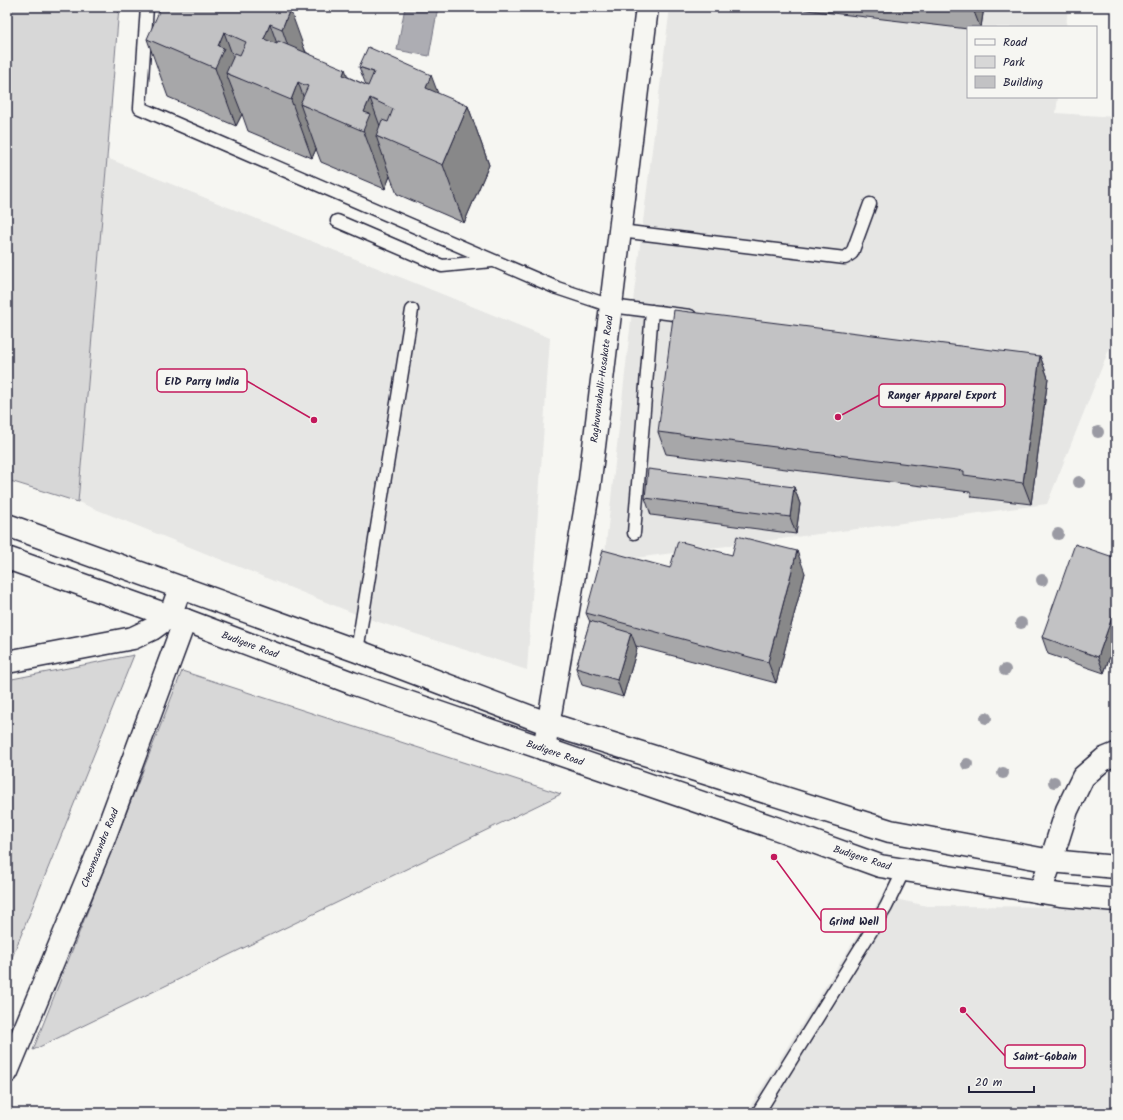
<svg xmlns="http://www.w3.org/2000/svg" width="1123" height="1120" viewBox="0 0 1123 1120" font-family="Kalam,sans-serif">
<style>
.built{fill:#e6e6e4}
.green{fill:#d7d7d7;stroke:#7c7c89}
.water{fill:#adadb3;stroke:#757583}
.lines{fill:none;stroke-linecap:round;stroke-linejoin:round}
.service-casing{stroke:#22223b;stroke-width:15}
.minor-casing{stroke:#22223b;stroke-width:25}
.tertiary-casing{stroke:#22223b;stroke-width:25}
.secondary-casing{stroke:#22223b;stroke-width:25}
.primary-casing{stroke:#22223b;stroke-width:25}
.service{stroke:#f6f6f2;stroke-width:12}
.minor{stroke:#f6f6f2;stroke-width:22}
.tertiary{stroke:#f6f6f2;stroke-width:22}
.secondary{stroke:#f6f6f2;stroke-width:22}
.primary{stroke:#f6f6f2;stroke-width:22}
.tree{fill:#9a9aa3}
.wall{fill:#a7a7a9;stroke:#22223b}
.shaded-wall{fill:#888889;stroke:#22223b}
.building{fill:#c2c2c4;stroke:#22223b}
.labels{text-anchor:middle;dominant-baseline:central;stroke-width:3;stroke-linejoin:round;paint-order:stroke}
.street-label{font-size:10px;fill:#22223b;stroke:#f6f6f2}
.leader{fill:none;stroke:#c2185b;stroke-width:1.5}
.callout-dot{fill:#c2185b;stroke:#f6f6f2;stroke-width:1.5}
.callout{fill:#f6f6f2;stroke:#c2185b;stroke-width:1.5}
.callout-label{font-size:11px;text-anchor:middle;font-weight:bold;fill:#22223b}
</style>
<rect width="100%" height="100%" fill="#f6f6f2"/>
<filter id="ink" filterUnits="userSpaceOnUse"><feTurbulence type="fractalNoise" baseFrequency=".025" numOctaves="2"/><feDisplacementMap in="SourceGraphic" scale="8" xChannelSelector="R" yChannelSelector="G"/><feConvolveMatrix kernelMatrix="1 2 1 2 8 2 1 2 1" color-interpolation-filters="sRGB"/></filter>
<g filter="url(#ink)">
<path class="built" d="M670,7H1068L1066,27H968V97H1058L1056,113L1116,117V332L1047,504L604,562L634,293Z
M107,158L550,338L527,670L363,617L78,502Z
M882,896L927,906L1116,907V1113H746Z"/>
<path class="green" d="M7,7H119L107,158L78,502L7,480Z
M134,655L7,970V680Z
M182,671L561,794L33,1050Z"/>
<path class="water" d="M405,7H438L429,56L397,50Z"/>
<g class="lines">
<g class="service-casing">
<path id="service" d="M147,7L140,108L557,288L611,306L690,316
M337,221L442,266L492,261
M620,231L845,258L852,253L870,204
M634,533L652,311
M357,651L412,310
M758,1113L886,907L904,870"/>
</g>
<g class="minor-casing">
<path id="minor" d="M1040,892L1051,861L1067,810L1083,777L1104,759L1116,754"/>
</g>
<g class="tertiary-casing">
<path id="tertiary" d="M7,662L133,638L152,629L170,616L180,588
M7,1072L103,841L185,620"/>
</g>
<g class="secondary-casing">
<path id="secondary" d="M544,749L589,488L647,7"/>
</g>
<g class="primary-casing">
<path id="primary" d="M7,525L357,651L549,724L890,831L1051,861L1116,867
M7,558L170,616L185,620L352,683L778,829L880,866L1060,895L1116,900"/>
</g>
<use href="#service" class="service"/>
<use href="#minor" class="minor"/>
<use href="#tertiary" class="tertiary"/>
<use href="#secondary" class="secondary"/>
<use href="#primary" class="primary"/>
</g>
<g class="tree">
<circle cx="1098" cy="432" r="6"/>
<circle cx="1079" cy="482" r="6"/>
<circle cx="1058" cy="534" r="6"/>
<circle cx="1042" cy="580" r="6"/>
<circle cx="1021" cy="623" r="6"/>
<circle cx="1005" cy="670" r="6"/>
<circle cx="986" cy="718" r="6"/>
<circle cx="967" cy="764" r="6"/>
<circle cx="1003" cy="773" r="6"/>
<circle cx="1054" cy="782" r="6"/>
</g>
<path class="wall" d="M285,7L306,52L348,77L366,85L359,67L468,106L489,165L464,223L397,194L390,176L385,189L321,162L316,149L312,158L248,131L242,114L236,126L168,97L147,39Z
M781,7H984L981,27H968V29Z
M1040,356L1048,378L1031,504L972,497L970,492L666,454L658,432Z
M794,487L800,504L796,534L651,515L645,498Z
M732,555L805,573L776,683L636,646L637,649L623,697L582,685L576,668L590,622L586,613L670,568Z
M1116,558V639L1104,673L1048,654L1042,637Z"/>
<path class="shaded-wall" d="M973,7H984L981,27H980L973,9Z
M290,9L311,67L301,83L282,29Z
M270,24L291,83L264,39Z
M224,32L241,79L226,73L242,114L236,126L215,68L218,46Z
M345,69L366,125L364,112L370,98L385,140L376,136L390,176L385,189L343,75Z
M431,75L453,133L426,88Z
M298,82L307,107L300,104L316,149L312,158L291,100Z
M468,106L489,165L464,223L443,165Z
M1040,356L1048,378L1031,504L1023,483Z
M794,487L800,504L796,534L790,517Z
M797,551L805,573L776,683L768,662Z
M1116,606V639L1104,673L1098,657Z
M631,633L637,649L623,697L617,680Z"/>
<path class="building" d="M161,7H285L290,9L282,29L270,24L264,39L277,44L278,41L345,69L343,75L368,86L374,72L359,67L368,47L431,75L426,88L468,106L443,165L376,136L382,120L388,122L393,109L370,98L364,112L370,114L363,131L300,104L308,86L302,84L298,82L291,100L226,73L235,53L240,55L246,42L224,32L218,46L224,48L215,68L147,39Z
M960,7H973V9Z
M674,310L1040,356L1023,483L964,475V471L658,432Z
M648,469L794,487L790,517L645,498Z
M737,536L797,551L768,662L586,613L603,550L670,568L678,541L732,555Z
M1075,544L1116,558V606L1098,657L1042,637Z
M590,621L631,633L617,680L576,668Z"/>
</g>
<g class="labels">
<g class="street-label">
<text transform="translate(602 379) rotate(-83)">Raghuvanahalli-Hosakote Road</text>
<text transform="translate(250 645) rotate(20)">Budigere Road</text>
<text transform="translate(555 753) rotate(19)">Budigere Road</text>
<text transform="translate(100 848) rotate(-68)">Cheemasandra Road</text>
<text transform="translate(862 858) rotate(18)">Budigere Road</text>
</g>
</g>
<path class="leader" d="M314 420L247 381M838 417L879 395M774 857L821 921M963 1010L1005 1056"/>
<g class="callout-dot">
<circle cx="314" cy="420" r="4"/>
<circle cx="838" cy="417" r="4"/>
<circle cx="774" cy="857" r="4"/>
<circle cx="963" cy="1010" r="4"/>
</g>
<g class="callout">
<rect x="157" y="369" width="90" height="23" rx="4"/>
<rect x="879" y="384" width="126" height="23" rx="4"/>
<rect x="821" y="909" width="65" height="23" rx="4"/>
<rect x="1005" y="1045" width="80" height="23" rx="4"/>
</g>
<g class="callout-label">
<text x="202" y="385">EID Parry India</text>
<text x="942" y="399">Ranger Apparel Export</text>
<text x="854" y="925">Grind Well</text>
<text x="1045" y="1060">Saint-Gobain</text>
</g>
<rect width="1123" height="1120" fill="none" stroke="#f6f6f2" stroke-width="24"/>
<rect x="12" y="12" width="1099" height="1096" fill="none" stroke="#22223b" stroke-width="1.5" filter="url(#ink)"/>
<rect x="967" y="26" width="130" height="72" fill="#f6f6f2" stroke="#a1a1a9"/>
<rect x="975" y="39" width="20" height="6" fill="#f6f6f2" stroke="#a1a1a9"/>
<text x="1003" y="46" font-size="12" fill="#22223b">Road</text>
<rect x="975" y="56" width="20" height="12" fill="#d7d7d7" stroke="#a1a1a9"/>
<text x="1003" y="66" font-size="12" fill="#22223b">Park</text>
<rect x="975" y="76" width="20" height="12" fill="#c2c2c4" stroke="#a1a1a9"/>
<text x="1003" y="86" font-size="12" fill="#22223b">Building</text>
<path d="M969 1086v6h65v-6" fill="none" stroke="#22223b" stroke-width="2"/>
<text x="975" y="1086" font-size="12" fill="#22223b" stroke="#f6f6f2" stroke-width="3" paint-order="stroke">20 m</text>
</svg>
